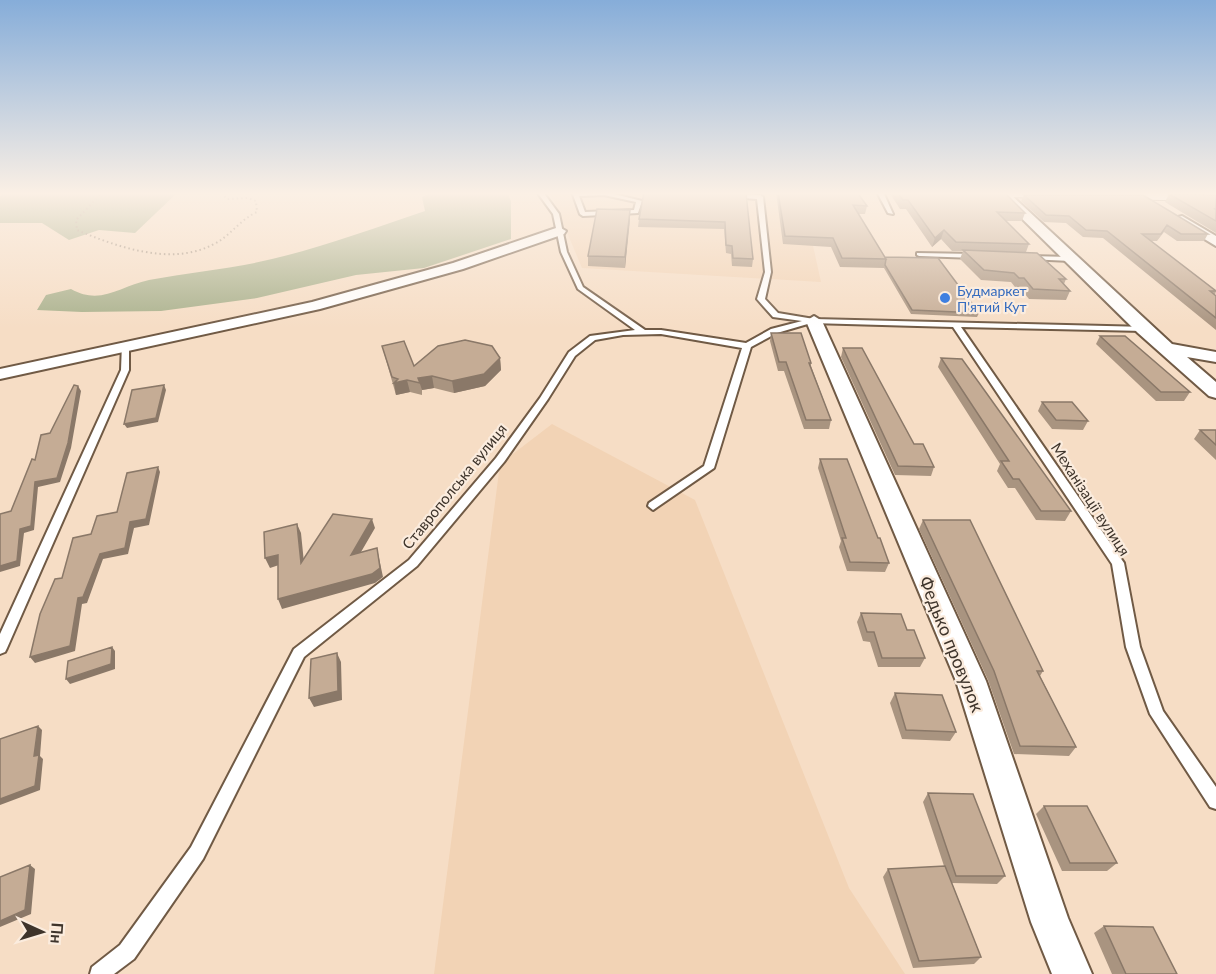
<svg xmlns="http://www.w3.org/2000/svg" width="1216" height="974" viewBox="0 0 1216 974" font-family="Lato,sans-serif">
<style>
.built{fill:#f2d3b5}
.forest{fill:#aab18d}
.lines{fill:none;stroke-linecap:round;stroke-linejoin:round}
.service-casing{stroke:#705a45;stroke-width:4}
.minor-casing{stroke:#705a45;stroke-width:4}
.secondary-casing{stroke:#705a45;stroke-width:2}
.path{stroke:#a69482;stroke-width:2;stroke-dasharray:1.5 3;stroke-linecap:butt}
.service{fill:#fff;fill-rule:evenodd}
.minor{fill:#fff;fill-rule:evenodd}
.secondary{fill:#fff;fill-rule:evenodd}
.wall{fill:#a99480}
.shaded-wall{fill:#8a7868}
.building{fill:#c5ac95;stroke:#8a7868;stroke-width:1.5}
.shop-dot{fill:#3f7fe0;stroke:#fbecde;stroke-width:2}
.labels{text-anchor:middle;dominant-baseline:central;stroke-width:4.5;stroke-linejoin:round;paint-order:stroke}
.far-shop-label{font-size:14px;fill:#366cbe;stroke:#fbecde;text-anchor:start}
.street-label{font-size:15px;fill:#3e342b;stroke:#fbecde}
.near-street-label{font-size:18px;fill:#3e342b;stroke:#fbecde}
</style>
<rect width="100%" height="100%" fill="#f6ddc5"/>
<path class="built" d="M550,192H828L803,200L821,282L582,268Z
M552,424L695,500L849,888L905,974H434L500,464Z"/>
<path class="forest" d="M8,192H178L135,233L99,230L69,240L42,223H0V196Z
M435,192H507L511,201V239L424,268L356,275L257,298L161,311L82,312L37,310L46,295L71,289C101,306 120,286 149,280C190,272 232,269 272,259C324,247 374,228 425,211L422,197Z"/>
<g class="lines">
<g class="service-casing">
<path id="service" d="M537,192H543L559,214L567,252L583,287L645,330H661L746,343L771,329L802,321L773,317L757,299L765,272L757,199L730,197L729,196L732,194L760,195L763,197L771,272L765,299L778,313L814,319L1147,327L1148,329L1144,331L961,327L1124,563L1140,647L1163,711L1216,787V809L1210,807L1150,714L1126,647L1112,564L953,327L811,323L777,333L751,347L714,468L653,510L648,506L649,503L704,466L742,348L661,334L623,335L595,340L575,356L548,399L504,462L417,566L304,657L203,859L134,959L114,974H90L92,967L120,945L191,847L294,649L409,560L496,458L540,398L569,352L590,336L635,330L578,289L561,252L553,214Z
M572,192H606L642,201L638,213L583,216L580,214ZM604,195L636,202L634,210L585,212L579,196Z
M880,192H886L884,194L893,214L888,213L878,194Z
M917,253L975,254L978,256L975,258L919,256L917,255Z
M1029,256L1071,257L1074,259L1071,261L1027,259V257Z
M122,343H125L129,345V370L7,648L5,652L0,654V634L121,370Z"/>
</g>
<g class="minor-casing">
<path id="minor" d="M999,192H1008L1172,344L1216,352V362L1187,357L1216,382V398L1209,396L1138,333L999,196Z
M1182,216L1216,236V246L1178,223L1176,220L1178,217Z
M559,227L566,231L564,234L463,269L320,309L0,379V369L312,302L453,263Z
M814,316L822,321L986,681L1068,918L1092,974H1052L1031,922L956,681L806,321Z"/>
</g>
<g class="secondary-casing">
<path id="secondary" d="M993,192H1216V201L1001,197Z"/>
</g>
<path class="path" d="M103,192L76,220L77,230C117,247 171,266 212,245C230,237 239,220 257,212L256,201L248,198L227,199L221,192"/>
<use href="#service" class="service"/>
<use href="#minor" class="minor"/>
<use href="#secondary" class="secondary"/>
</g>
<path class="wall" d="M721,192L753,259L752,267L732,266L731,254L726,253L724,229L638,227L639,219Z
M776,192H857L867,206L865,214H858L885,257L979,313L977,317L911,314L884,268L840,267L831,247L783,244Z
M889,192H995L1025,213L1022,221H1006L1029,244L1026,252L1066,279L1064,284L1070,291L1066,300L1029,299L1020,288L1015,287L1011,282L981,280L960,259L963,251H952L941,239L932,247L906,209H900Z
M1169,194L1216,195V233L1165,202Z
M1024,195L1208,234L1204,241H1177L1164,232L1157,241H1151L1216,291L1215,295L1216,296V330L1103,238L1083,237L1066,223L1044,222L1021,201Z
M630,210L625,268L588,266V256Z
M771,333L811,363V366L831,420L829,429H804L784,371H778L770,341Z
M1100,336L1190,392L1184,401H1156L1096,344Z
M382,346L414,366L500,358L501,370L485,386L454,393L434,388L422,390V395L410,392L396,395Z
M843,348L914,444L934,467L931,476L895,475L841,357Z
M941,358L1071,511L1065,521L1036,520L1015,488H1008L997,471L1000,464L938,367Z
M1042,402L1088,421L1083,430L1052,429L1038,411Z
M1200,430H1216V460L1194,439Z
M820,459L878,538L889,563L885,572L847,571L839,547L841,541L818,468Z
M923,520L1043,671L1040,676L1076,747L1069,756L1014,754L988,680L919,529Z
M861,613L907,630L925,658L920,667H878L870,642L863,641L857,622Z
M895,693L956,732L950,741L902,739L890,703Z
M928,793L1005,876L997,884L952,883L981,957L974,964L913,968L883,877L888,869L944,866L923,802Z
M1044,806L1117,863L1107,871H1062L1036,814Z
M1104,926L1177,974H1112L1094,933Z"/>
<path class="shaded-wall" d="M630,210V220L625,268V257Z
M944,230L941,239L932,247L935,238Z
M500,358L501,370L485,386L454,393L452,381Z
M432,376L434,388L422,390L418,378Z
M407,380L410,392L396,395L394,383Z
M164,385L166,390L158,422L127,428L124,424Z
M78,386L81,391L71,448L60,482L38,487L34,530L24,533L20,566L0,572V566L20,529L35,482Z
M158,467L160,472L149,525L134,528L128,554L103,559L87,603L82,604L75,651L35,663L30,657L78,598L100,554L130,522Z
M372,519L375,528L354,564L351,555Z
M297,524L301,533L305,573L301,563Z
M377,548L379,558L383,577L375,583L282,609L278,599Z
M278,555L282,564L270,568L265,558Z
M112,647L115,651V669L70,684L66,679Z
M337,653L341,662L342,700L314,707L309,698Z
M38,726L42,730L40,756L43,759L40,790L0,805V799L34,756Z
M30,865L35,869L31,914L0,927V930V921Z"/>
<path class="building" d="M644,192H719L746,193L753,259L733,258L732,246L726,245L725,222L639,219Z
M778,192H857L867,206L853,205L886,259L842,258L833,238L785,236Z
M897,192H1004L1025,213L997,212L1029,244L956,242L944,230L935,238L908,200H903Z
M1169,194L1216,195V209H1215L1216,210V221Z
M1024,195H1143L1208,234H1181L1167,225L1161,234H1142L1216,291H1210L1216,296V318L1107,231L1086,230L1069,216L1046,215Z
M597,209L630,210L625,257L588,256Z
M963,250L1037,253L1066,279H1059L1070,291L1033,289L1024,278H1019L1014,273L984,270Z
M885,257L938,258L979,313L912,310L885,265L886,259Z
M771,333H801L811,363H809L831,420H806L786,362H779Z
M1100,336H1125L1190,392H1161Z
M465,340L492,346L500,358L484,374L452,381L432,376L418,378L420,383L407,380L394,383L398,379L392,377L382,346L404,341L414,366L438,346Z
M843,348H862L914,444H923L934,467L898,466Z
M941,358L962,359L1071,511H1041L1019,479H1013L1001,461H1009Z
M74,385L78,386L68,443L57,478L35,482L31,526L20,529L17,561L0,566V514L11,511L32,459L35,460L41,435L50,433Z
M164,385L156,418L124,424L132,390Z
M1042,402H1072L1088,421L1056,420Z
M1200,430H1216V445Z
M820,459H847L878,538H880L889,563L850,562L842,538H846Z
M158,467L146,519L130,522L125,548L100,554L83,597L78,598L70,646L30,657L40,614L55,579L62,578L73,538L91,534L97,516L117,512L127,473Z
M333,514L372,519L351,555L377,548L380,568L372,574L278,599V555L265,558L264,532L297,524L301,563Z
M923,520H970L1043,671H1037L1076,747L1020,746L994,671Z
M861,613L901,614L907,630H914L925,658H882L874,632H867Z
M112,647L111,664L66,679L68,661Z
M337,653L338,691L309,698L311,659Z
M895,693L942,695L956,732L906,730Z
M38,726L34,756L39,755L35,786L0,799V739Z
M928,793L973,794L1005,876H956Z
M1044,806H1087L1117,863H1070Z
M30,865L25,910L0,921V877Z
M945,866L981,957L919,961L888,869Z
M1104,926L1153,927L1177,974H1126Z"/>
<linearGradient id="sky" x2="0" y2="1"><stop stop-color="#86add9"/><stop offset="0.59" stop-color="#fbf0e5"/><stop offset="1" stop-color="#fbf0e5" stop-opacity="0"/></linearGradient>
<rect width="1216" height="328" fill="url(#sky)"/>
<circle class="shop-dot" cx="945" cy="298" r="6"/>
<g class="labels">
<g class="far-shop-label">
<text x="957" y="290">Будмаркет<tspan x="957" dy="16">П'ятий Кут</tspan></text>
</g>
<g class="street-label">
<text transform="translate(454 486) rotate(-51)">Ставрополська вулиця</text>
<text transform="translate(1091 499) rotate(57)">Механізації вулиця</text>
</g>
<g class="near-street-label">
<text transform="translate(952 644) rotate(68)">Федько провулок</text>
</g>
</g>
<g transform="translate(42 932) rotate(94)" stroke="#fbecde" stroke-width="4.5" paint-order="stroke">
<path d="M0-4.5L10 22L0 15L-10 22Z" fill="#3e342b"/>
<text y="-9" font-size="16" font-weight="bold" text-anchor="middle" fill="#3e342b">Пн</text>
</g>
</svg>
